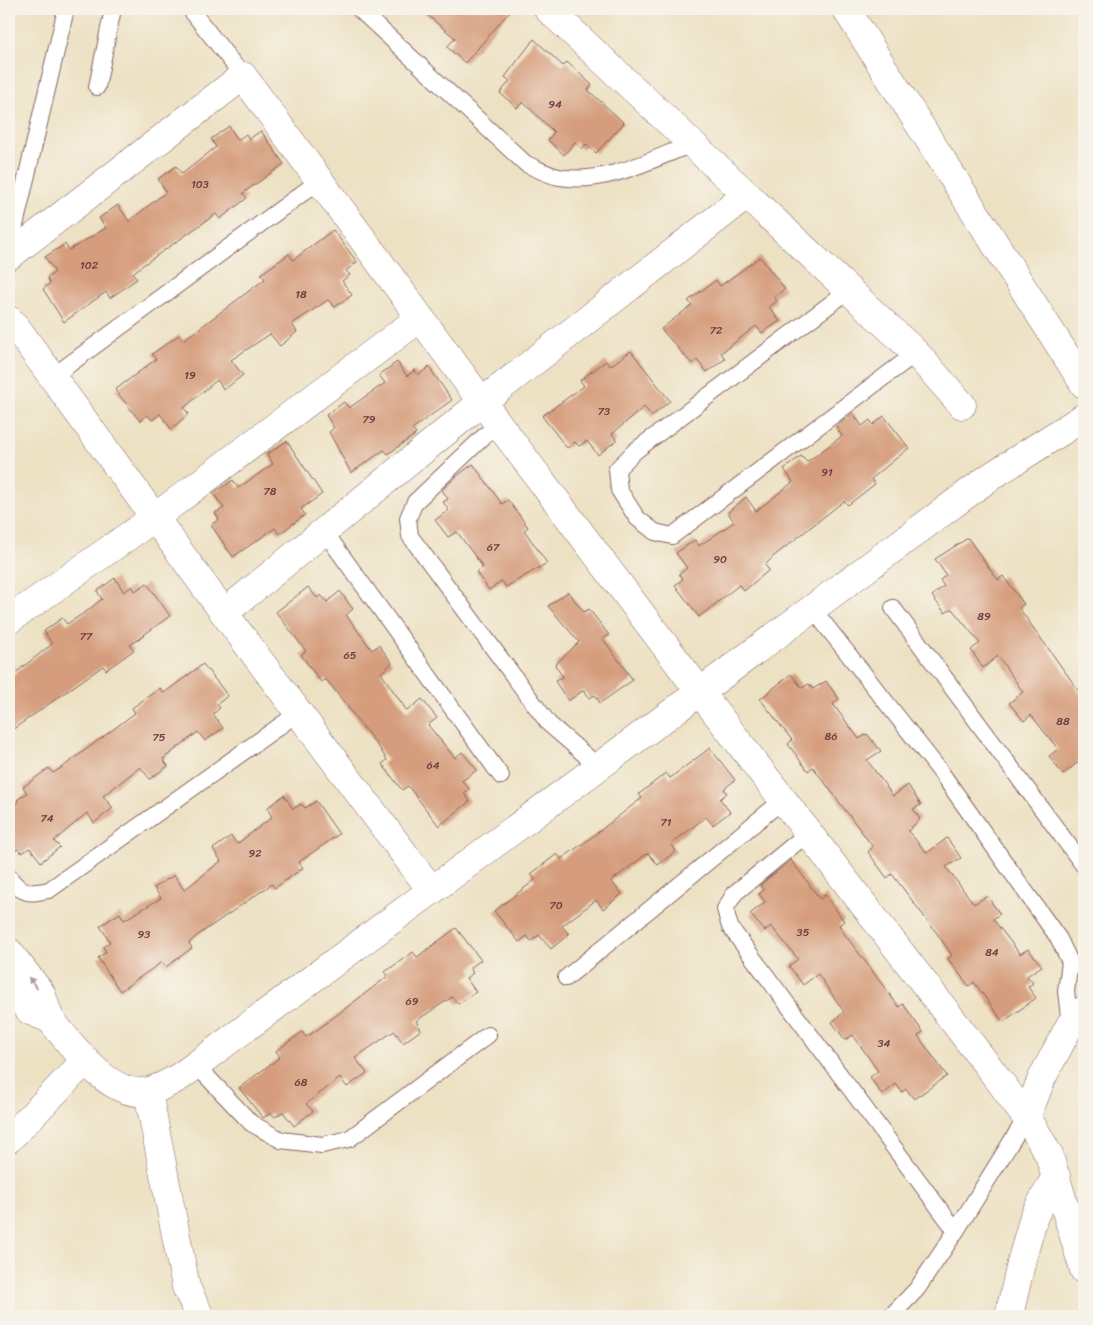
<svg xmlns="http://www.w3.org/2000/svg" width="1093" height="1325" viewBox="0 0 1093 1325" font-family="Sriracha,sans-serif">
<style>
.building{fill:#d59d7d}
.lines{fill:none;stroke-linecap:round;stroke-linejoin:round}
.service-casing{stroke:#836360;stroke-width:18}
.minor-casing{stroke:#836360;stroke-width:29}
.tertiary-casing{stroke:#836360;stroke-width:29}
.service{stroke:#fff;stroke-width:16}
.minor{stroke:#fff;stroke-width:28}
.tertiary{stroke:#fff;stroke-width:28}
.oneway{fill:#ae9aa0}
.labels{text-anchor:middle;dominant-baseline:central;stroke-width:4;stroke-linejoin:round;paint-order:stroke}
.number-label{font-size:11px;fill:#6d3e40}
</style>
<rect width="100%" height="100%" fill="#f7f3e8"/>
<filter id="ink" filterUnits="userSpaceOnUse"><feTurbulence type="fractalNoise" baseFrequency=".02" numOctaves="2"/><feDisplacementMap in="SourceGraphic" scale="10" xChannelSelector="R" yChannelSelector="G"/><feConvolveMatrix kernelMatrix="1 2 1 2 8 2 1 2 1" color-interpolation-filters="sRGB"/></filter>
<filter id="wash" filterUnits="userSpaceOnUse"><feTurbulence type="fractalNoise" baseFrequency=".0096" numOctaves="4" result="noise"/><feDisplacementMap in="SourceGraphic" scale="20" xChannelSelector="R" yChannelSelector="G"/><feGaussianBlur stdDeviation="1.12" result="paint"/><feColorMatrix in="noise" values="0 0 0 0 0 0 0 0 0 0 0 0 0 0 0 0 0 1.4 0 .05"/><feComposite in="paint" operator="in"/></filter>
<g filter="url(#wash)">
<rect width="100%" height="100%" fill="#ede1c3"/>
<g id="blocks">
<path class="building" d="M420,9H512L465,63L447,47L455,38Z
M534,39L563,66L567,62L592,85L588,90L624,123L596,153L586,144L582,149L575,142L564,155L548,140L554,132L523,102L517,108L500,93L510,81L505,77Z
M229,126L238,140L246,134L249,139L261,131L284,164L243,193L247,198L220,219L216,214L143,265L133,273L137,279L110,298L106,292L64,322L43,289L50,283L47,278L55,272L45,257L65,244L69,250L106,228L99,218L118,205L129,221L166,192L158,179L176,166L182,174L216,147L211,139Z
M333,230L357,262L346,271L350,275L342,281L352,295L335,307L328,300L292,324L297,332L280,346L270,334L231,360L243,375L224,390L217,380L184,408L189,414L171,429L160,414L152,420L147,415L140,421L115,390L156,359L152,354L179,335L183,340L193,333L265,279L261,274L289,254L293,260Z
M760,257L785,289L774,297L777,301L769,307L780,321L762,333L756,326L721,353L725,359L707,372L697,360L692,364L661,329L692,305L688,301L716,280L720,286Z
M631,351L670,401L652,416L644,407L612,434L617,440L598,455L587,441L579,446L575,442L567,448L542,416L584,386L580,380L606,361L610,366Z
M397,362L407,376L415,370L418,375L429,367L452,400L412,429L416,434L388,454L384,450L351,473L329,432L334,428L326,415L344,402L349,408L385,383L379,375Z
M853,413L862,426L870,420L873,425L884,416L909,448L871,479L875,484L848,505L844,501L774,556L765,565L769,570L744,591L739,585L699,617L675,585L683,579L679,574L687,568L676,553L695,540L699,546L734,522L728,512L746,497L756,511L793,482L784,469L801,456L807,462L842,436L836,427Z
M287,441L322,494L301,509L305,515L279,534L275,528L233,557L211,525L219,519L215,513L224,508L213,493L233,480L238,488L273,464L267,454Z
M473,464L502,504L508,500L528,527L524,530L547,563L506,587L502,581L489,590L476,572L483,567L457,532L448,537L435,520L449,510L443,502L448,499L442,490L457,476Z
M968,538L992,572L998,580L1003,576L1024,604L1019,608L1084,698V757L1063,775L1049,756L1058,749L1031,715L1024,721L1009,703L1023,692L998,656L983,668L971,650L980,643L952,609L945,613L932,596L944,586L940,580L946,575L935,559Z
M115,578L124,592L132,586L135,591L147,583L170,616L130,645L134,650L106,670L103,666L9,732V678L52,644L44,631L62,618L67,624L87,611L102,599L97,591Z
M308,587L317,598L321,595L327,602L340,591L353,609L346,615L372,650L379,645L392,663L381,673L407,711L422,699L437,718L428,725L455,758L462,752L477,770L462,781L469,789L464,793L470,801L439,826L408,786L402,790L382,764L387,760L380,749L326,679L321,682L301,655L306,651L276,612Z
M568,592L584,612L589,609L609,635L603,639L633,680L600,703L595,695L589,698L584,690L568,701L555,681L563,677L555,665L579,642L548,606Z
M203,664L228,696L217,704L220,708L213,714L223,728L205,741L198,732L163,759L168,766L150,779L140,767L103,796L113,808L94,823L87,813L54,841L60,847L41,862L30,848L22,853L18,849L9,855V809L18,802L17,800L27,793L23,787L49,768L53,773L64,766L135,713L132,708L160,688L164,693Z
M791,674L802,688L809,684L813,689L826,681L839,699L833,704L859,739L867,734L881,751L867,760L893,796L908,785L921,805L913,809L920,819L908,831L927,853L947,838L961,858L946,867L974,904L987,896L1000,914L993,919L1020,954L1028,949L1042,966L1027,976L1033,983L1028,987L1036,998L1003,1022L974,982L969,986L948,959L952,955L936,932L892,874L887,878L868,852L873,847L813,767L808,771L788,744L792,740L760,699Z
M710,748L735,780L724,789L727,793L720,799L730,812L713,825L706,817L671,844L676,851L658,865L648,853L611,881L622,894L603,909L596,900L562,926L569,934L551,949L539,935L531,941L527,936L519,942L494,911L535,880L531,874L557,854L561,859L588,840L642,798L639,794L666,773L670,778Z
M284,795L293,809L301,804L305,808L316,801L339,834L299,862L303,868L275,888L272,884L198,935L189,943L192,948L166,967L162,962L120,991L98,958L106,952L103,947L110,942L100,926L120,913L124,920L161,898L154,888L174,875L184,890L221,861L213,849L231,836L237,844L272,817L267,808Z
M791,860L820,899L825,895L844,921L839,925L846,936L899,1007L903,1004L923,1032L918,1036L947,1076L914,1099L906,1089L902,1092L896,1084L882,1095L870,1077L878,1071L853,1035L845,1040L832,1022L844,1012L818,974L803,985L789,966L798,959L771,926L765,931L750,914L765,902L759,894L764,890L760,885Z
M456,928L481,960L470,968L473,973L466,978L476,992L458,1004L452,997L416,1021L421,1030L403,1043L394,1031L355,1058L367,1073L347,1087L340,1078L306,1104L313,1111L294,1126L283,1112L275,1117L271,1113L263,1118L239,1088L280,1057L276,1051L302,1032L306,1037L317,1030L388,976L385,972L413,952L417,957Z"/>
</g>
</g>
<g filter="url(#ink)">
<use href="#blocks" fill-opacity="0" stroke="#836360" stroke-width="1"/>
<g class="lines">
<g class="service-casing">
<path id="service" d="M190,9L243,76
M359,9L526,164C536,168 548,175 559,177C605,185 650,160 692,144
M97,87L113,9
M9,251L66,9
M849,290L635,451L617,469L619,490L637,518L655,532L672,536L916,353
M52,377L319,181
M498,423L415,502L408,518L410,536L549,724L599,767
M324,531L501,776
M812,608L940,771L1059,939L1070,962L1066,991L1070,1025
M893,608L1084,866
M808,833L735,893L725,909L730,927L956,1231
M9,877C22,895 29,894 49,890L298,713
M566,978L783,800
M196,1065L251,1123L281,1140L322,1145L349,1139L488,1035
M891,1316L917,1289L956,1231L1026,1118"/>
</g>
<g class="minor-casing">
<path id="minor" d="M548,9L916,353L962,405
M9,256L243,76L482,402L700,692L1001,1083L1033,1127L1049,1155L1084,1270
M9,320L16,327L224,613L432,891
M224,613L482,402L747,195
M9,620L154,518L420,318
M50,1019C71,1044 111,1101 149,1091C161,1088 171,1082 181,1076L990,477L1084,417
M148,1092L186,1287L200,1316
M1026,1118L1042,1078L1070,1025L1084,1010
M9,1139L85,1061
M1009,1316L1022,1259L1034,1216L1056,1176"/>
</g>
<g class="tertiary-casing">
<path id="tertiary" d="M846,9L1084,384
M9,952L41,993L50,1019
M9,987L30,1011L50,1019"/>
</g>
<use href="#service" class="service"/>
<use href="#minor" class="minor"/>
<use href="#tertiary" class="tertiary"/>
</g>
<defs><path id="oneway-solid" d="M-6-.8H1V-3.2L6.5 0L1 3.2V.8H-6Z" transform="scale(1.25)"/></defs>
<use class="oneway" href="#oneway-solid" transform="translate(33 983) rotate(-127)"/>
</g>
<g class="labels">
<g class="number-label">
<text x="555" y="104">94</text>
<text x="200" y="184">103</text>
<text x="89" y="265">102</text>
<text x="301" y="294">18</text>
<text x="716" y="330">72</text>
<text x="190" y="375">19</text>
<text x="604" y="411">73</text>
<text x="369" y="419">79</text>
<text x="827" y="472">91</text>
<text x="270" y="491">78</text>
<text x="493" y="547">67</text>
<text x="720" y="559">90</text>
<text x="984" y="616">89</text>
<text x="86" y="636">77</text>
<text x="350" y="655">65</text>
<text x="1063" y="721">88</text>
<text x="831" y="736">86</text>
<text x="159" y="737">75</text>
<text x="433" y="765">64</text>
<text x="47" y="818">74</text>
<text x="666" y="822">71</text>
<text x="255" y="853">92</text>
<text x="556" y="905">70</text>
<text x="803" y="932">35</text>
<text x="144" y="934">93</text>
<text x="992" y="952">84</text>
<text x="412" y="1001">69</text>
<text x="884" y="1043">34</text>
<text x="301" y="1082">68</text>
</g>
</g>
<rect width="1093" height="1325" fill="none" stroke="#f7f3e8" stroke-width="30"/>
</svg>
